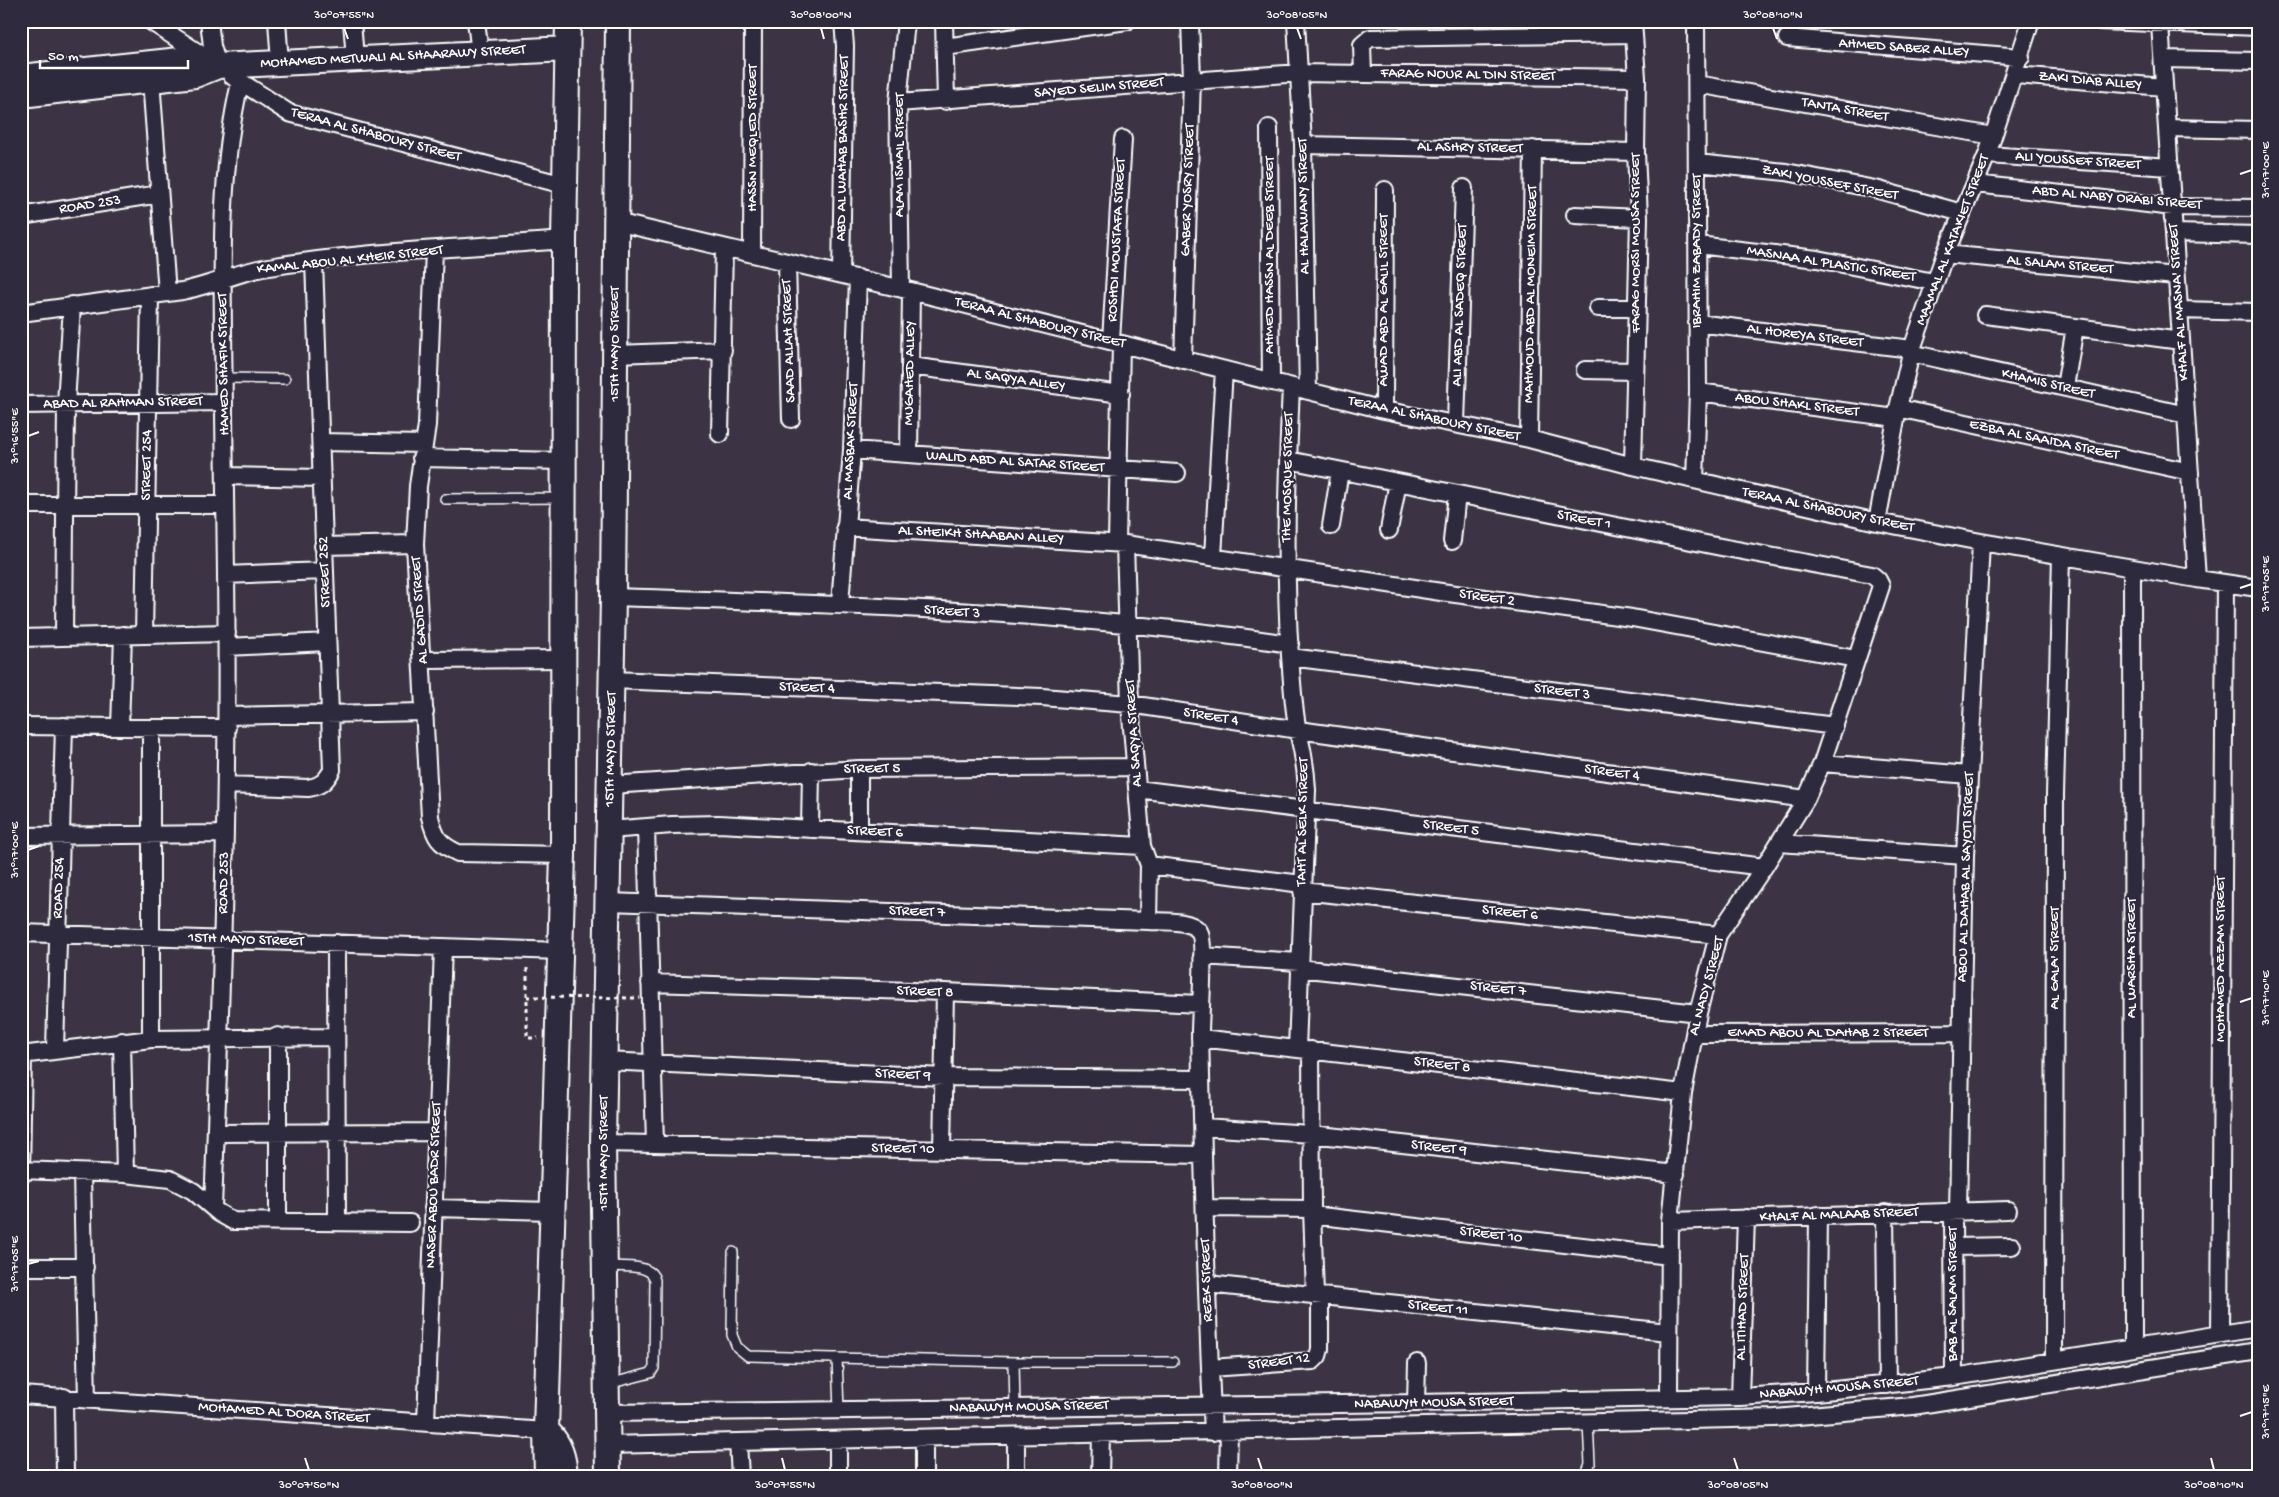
<svg xmlns="http://www.w3.org/2000/svg" width="2279" height="1497" viewBox="0 0 2279 1497" font-family="'Gochi Hand',sans-serif">
<style>
.lines{fill:none;stroke-linecap:round;stroke-linejoin:round}
.lane-casing{stroke:#fff;stroke-width:12}
.street-casing{stroke:#fff;stroke-width:20}
.secondary-casing{stroke:#fff;stroke-width:28}
.path{stroke:#fff;stroke-width:3;stroke-dasharray:4 4;stroke-linecap:butt}
.lane{stroke:#2f2a3d;stroke-width:9}
.street{stroke:#2f2a3d;stroke-width:16}
.secondary{stroke:#2f2a3d;stroke-width:24}
.path-bridge{stroke:#fff;stroke-width:3;stroke-dasharray:4 4;stroke-linecap:butt}
.ticks{fill:none;stroke:#fff;stroke-width:2}
.labels{text-anchor:middle;dominant-baseline:central;stroke-width:4.5;stroke-linejoin:round;paint-order:stroke}
.street-label{font-size:15px;fill:#fff;stroke:#2f2a3d}
.neatline{fill:none;stroke:#fff;stroke-width:2}
.ticks-label{font-size:12px;text-anchor:middle;fill:#fff}
</style>
<rect width="100%" height="100%" fill="#3c3444"/>
<filter id="ink" filterUnits="userSpaceOnUse"><feTurbulence type="fractalNoise" baseFrequency=".02" numOctaves="2"/><feDisplacementMap in="SourceGraphic" scale="10" xChannelSelector="R" yChannelSelector="G"/><feConvolveMatrix kernelMatrix="1 2 1 2 8 2 1 2 1" color-interpolation-filters="sRGB"/></filter>
<g filter="url(#ink)">
<g class="lines">
<g class="lane-casing">
<path id="lane" d="M224,378L285,379
M445,499L562,498
M733,1252L732,1335L737,1347L748,1356L1014,1362H1173
M606,1266C620,1267 651,1263 655,1280L654,1368L651,1373L608,1384
M837,1358L839,1410
M1014,1362L1015,1408
M1585,1476L1590,1464L1588,1423"/>
</g>
<g class="street-casing">
<path id="street" d="M150,21L208,59
M209,21L212,46L218,66
M277,21L280,63
M352,21L355,59
M476,21L480,53
M944,21L946,101
M1296,21L1303,145L1308,391
M2100,21L2258,27
M2160,24L2197,579
M1787,38L2021,57
M945,47L1127,21
M2163,59L2258,61
M1363,74L1362,45L1370,38L1634,34
M2015,75L2164,87
M232,76L289,113L564,185
M151,80L167,293
M1697,84L1993,136
M898,103L1299,73L1637,78
M1269,128L1271,382
M2167,128L2258,130
M1303,145L1636,152
M1987,155L2170,167
M1697,163L1786,172L1875,189L1962,213
M1976,184L2173,207L2258,208
M1575,215L1639,218
M21,216L159,194
M616,222L911,291L1384,410L1529,439L1633,466L1877,522L1981,542L2197,579L2258,588
M2174,233L2258,235
M1698,245L1817,259L1934,282
M434,250L427,425L418,486L415,544L430,817C435,838 439,844 458,853L563,855
M752,254L753,21
M1945,254L2176,276
M787,262L791,419
M841,274L845,46L843,21
M901,288L898,103L906,21
M1598,308H1637
M2179,310L2258,312
M21,313L182,291C210,286 235,273 263,268C362,251 464,248 564,240
M1985,315L2181,341
M1697,323L1912,349
M1111,341L1123,139
M1911,353L2186,415
M616,354L723,350
M1183,360L1192,80L1190,21
M910,366L1121,394
M1585,370L1635,371
M1291,387C1287,476 1284,566 1290,656C1292,680 1293,707 1298,731C1303,751 1306,769 1307,790L1297,1049
M2065,387L2075,327
M1698,392L1896,418
M21,405L224,402
M1898,408L2190,472
M1384,410L1385,190
M1456,423L1464,188
M720,434L724,248
M1529,439L1533,149
M321,442L424,444
M852,450L1177,473
M909,454L911,291
M421,458L563,461
M1288,460L1721,547L1872,575L1878,580L1881,586L1822,763L1806,799L1764,867L1718,935L1698,1013L1683,1093L1670,1221L1669,1398
M1633,466L1639,218L1636,152L1637,78L1633,21
M225,476L321,478
M1695,480L1698,392L1696,21
M21,505H225
M1877,522L1898,408L1912,349L1945,254L1987,155L2031,21
M1331,526L1340,471
M845,527L1125,544L1441,592L1632,618L1856,659
M1389,530L1398,482
M1452,541L1457,494
M1117,542L1121,344
M1125,544L1130,704L1142,846L1149,865L1148,921
M323,546L415,544
M1213,556L1224,370
M2132,568L2133,1348
M226,575L324,571
M613,597C839,604 1066,611 1290,644
M840,604L852,450L858,278
M144,635L150,295
M64,637L66,404L72,305
M21,638L227,633
M227,647L327,642
M1290,657L1835,726
M423,660L563,659
M612,680L1042,697L1130,704L1298,730L1806,799
M228,716L425,712
M21,726L227,728
M120,727L123,635
M1822,763L1969,775
M226,785L308,788C321,786 326,781 332,770L314,261
M610,785L859,769L1135,767
M1137,789L1764,867
M646,827L655,1143
M810,829L811,771
M609,830L672,825L719,824L1142,846
M859,831V769
M21,836L225,834
M1779,843L1965,856
M1149,865L1302,884
M1302,891L1718,935
M608,902L1148,921C1163,922 1189,919 1199,931C1206,941 1200,1015 1200,1032C1203,1166 1206,1299 1213,1432
M21,933L560,951
M336,943L337,1222
M1202,956L1299,962
M1299,968L1698,1013
M650,983L945,992L1200,1004
M1694,1034L1962,1033
M1200,1038L1683,1093
M151,1039V728
M122,1041L125,1174
M55,1050L64,726
M1311,1050L1312,1209L1315,1295
M21,1055L151,1039L336,1037
M605,1061L944,1077L1201,1079
M1203,1127L1311,1134L1676,1174
M216,1133L436,1132
M603,1143L1203,1155
M942,1150L945,992
M21,1170L125,1174L170,1179L193,1191L219,1213L233,1221L410,1223
M82,1173L87,1400
M21,1176L23,1054
M213,1208C221,997 229,786 226,574C225,493 224,412 223,331C222,248 221,164 240,83
M433,1208L552,1211
M1205,1208L1312,1209
M1953,1212L1954,1377
M1958,1212L1965,856L1981,542
M1885,1213L1887,1385
M1312,1215L1670,1256
M278,1221V1036
M1670,1221L2008,1210
M1953,1247L2012,1246
M21,1267H85
M1207,1284L1668,1332
M2220,1334L2225,583
M2054,1360L2055,795L2061,556
M1210,1368L1313,1361L1318,1356L1320,1349V1296
M1816,1392L1818,1215
M21,1395L546,1431
M64,1397L65,1476
M1740,1397L1746,1218
M1416,1403L1417,1363
M606,1413L1416,1403L1740,1397L1816,1392L1954,1377L2258,1328
M426,1423L443,947
M1016,1437V1476
M924,1438V1476
M838,1440V1476
M738,1442L740,1476
M607,1445L1775,1418L1913,1406L2258,1351
M1100,1476L1101,1434
M1228,1476L1229,1432"/>
</g>
<g class="secondary-casing">
<path id="secondary" d="M21,77L189,59L218,66L567,49
M21,95L195,75L218,66
M548,1432C560,1444 564,1458 565,1476
M547,1476L546,1431L563,855L564,240L568,21
M608,1476L603,1143L613,597L618,21"/>
</g>
<path class="path" d="M527,968V1038H538"/>
<use href="#lane" class="lane"/>
<use href="#street" class="street"/>
<use href="#secondary" class="secondary"/>
<path class="path-bridge" d="M527,997L640,998"/>
</g>
</g>
<path class="ticks" d="M344,28L348,39M821,28L824,39M1297,28L1301,39M1773,28L1777,39M2240,174L2252,170M28,436L39,432M2240,588L2252,584M28,850L39,846M2240,1002L2252,998M28,1264L39,1261M2240,1416L2252,1412M305,1458L309,1470M782,1458L785,1470M1258,1458L1262,1470M1734,1458L1738,1470M2211,1458L2214,1470"/>
<g class="labels">
<g class="street-label">
<text transform="translate(1904 48) rotate(4)">AHMED SABER ALLEY</text>
<text transform="translate(393 57) rotate(-3)">MOHAMED METWALI AL SHAARAWY STREET</text>
<text transform="translate(1468 75) rotate(1)">FARAG NOUR AL DIN STREET</text>
<text transform="translate(2090 81) rotate(5)">ZAKI DIAB ALLEY</text>
<text transform="translate(1099 88) rotate(-5)">SAYED SELIM STREET</text>
<text transform="translate(1845 110) rotate(10)">TANTA STREET</text>
<text transform="translate(376 135) rotate(15)">TERAA AL SHABOURY STREET</text>
<text transform="translate(753 138) rotate(-90)">HASSN MEQLED STREET</text>
<text transform="translate(843 148) rotate(-89)">ABD AL WAHAB BASHR STREET</text>
<text transform="translate(1470 148) rotate(1)">AL ASHRY STREET</text>
<text transform="translate(900 155) rotate(-90)">ALAM ISMAIL STREET</text>
<text transform="translate(2078 161) rotate(4)">ALI YOUSSEF STREET</text>
<text transform="translate(1830 183) rotate(11)">ZAKI YOUSSEF STREET</text>
<text transform="translate(1188 190) rotate(-88)">GABER YOSRY STREET</text>
<text transform="translate(2117 198) rotate(5)">ABD AL NABY ORABI STREET</text>
<text transform="translate(90 205) rotate(-9)">ROAD 253</text>
<text transform="translate(1304 206) rotate(-91)">AL HALAWANY STREET</text>
<text transform="translate(1117 240) rotate(-87)">ROSHDI MOUSTAFA STREET</text>
<text transform="translate(1953 240) rotate(-69)">MAAMAL AL KATAKIET STREET</text>
<text transform="translate(1636 243) rotate(-90)">FARAG MORSI MOUSA STREET</text>
<text transform="translate(1697 251) rotate(-90)">IBRAHIM ZABADY STREET</text>
<text transform="translate(1270 255) rotate(-90)">AHMED HASSN AL DEEB STREET</text>
<text transform="translate(350 260) rotate(-6)">KAMAL ABOU AL KHEIR STREET</text>
<text transform="translate(1831 264) rotate(9)">MASNAA AL PLASTIC STREET</text>
<text transform="translate(2060 265) rotate(5)">AL SALAM STREET</text>
<text transform="translate(1531 294) rotate(-89)">MAHMOUD ABD AL MONEIM STREET</text>
<text transform="translate(1384 300) rotate(-90)">AWAD ABD AL GALIL STREET</text>
<text transform="translate(2179 302) rotate(-94)">KHALF AL MASNA' STREET</text>
<text transform="translate(1460 305) rotate(-88)">ALI ABD AL SADEQ STREET</text>
<text transform="translate(1040 323) rotate(14)">TERAA AL SHABOURY STREET</text>
<text transform="translate(1805 336) rotate(7)">AL HOREYA STREET</text>
<text transform="translate(789 341) rotate(-92)">SAAD ALLAH STREET</text>
<text transform="translate(615 344) rotate(-90)">15TH MAYO STREET</text>
<text transform="translate(224 364) rotate(-91)">HAMED SHAFIK STREET</text>
<text transform="translate(910 373) rotate(-89)">MUGAHED ALLEY</text>
<text transform="translate(1016 380) rotate(8)">AL SAQYA ALLEY</text>
<text transform="translate(2048 384) rotate(13)">KHAMIS STREET</text>
<text transform="translate(123 403) rotate(-1)">ABAD AL RAHMAN STREET</text>
<text transform="translate(1797 405) rotate(7)">ABOU SHAKL STREET</text>
<text transform="translate(1434 419) rotate(12)">TERAA AL SHABOURY STREET</text>
<text transform="translate(2044 440) rotate(12)">EZBA AL SAAIDA STREET</text>
<text transform="translate(851 441) rotate(-87)">AL MASBAK STREET</text>
<text transform="translate(1015 462) rotate(4)">WALID ABD AL SATAR STREET</text>
<text transform="translate(147 465) rotate(-89)">STREET 254</text>
<text transform="translate(1288 477) rotate(-89)">THE MOSQUE STREET</text>
<text transform="translate(1828 510) rotate(12)">TERAA AL SHABOURY STREET</text>
<text transform="translate(1584 520) rotate(11)">STREET 1</text>
<text transform="translate(981 535) rotate(3)">AL SHEIKH SHAABAN ALLEY</text>
<text transform="translate(325 572) rotate(-92)">STREET 252</text>
<text transform="translate(1487 598) rotate(8)">STREET 2</text>
<text transform="translate(420 610) rotate(-94)">AL GADID STREET</text>
<text transform="translate(952 612) rotate(4)">STREET 3</text>
<text transform="translate(807 688) rotate(2)">STREET 4</text>
<text transform="translate(1562 692) rotate(7)">STREET 3</text>
<text transform="translate(1211 717) rotate(9)">STREET 4</text>
<text transform="translate(1134 733) rotate(-94)">AL SAQYA STREET</text>
<text transform="translate(611 749) rotate(-89)">15TH MAYO STREET</text>
<text transform="translate(872 769) rotate(-1)">STREET 5</text>
<text transform="translate(1612 773) rotate(8)">STREET 4</text>
<text transform="translate(1303 822) rotate(-89)">TAHT AL SELK STREET</text>
<text transform="translate(1451 828) rotate(7)">STREET 5</text>
<text transform="translate(875 832) rotate(3)">STREET 6</text>
<text transform="translate(1966 877) rotate(-88)">ABOU AL DAHAB AL SAYOTI STREET</text>
<text transform="translate(224 883) rotate(-89)">ROAD 253</text>
<text transform="translate(59 888) rotate(-88)">ROAD 254</text>
<text transform="translate(917 912) rotate(2)">STREET 7</text>
<text transform="translate(1510 913) rotate(6)">STREET 6</text>
<text transform="translate(246 940) rotate(2)">15TH MAYO STREET</text>
<text transform="translate(2055 958) rotate(-90)">AL GALA' STREET</text>
<text transform="translate(2132 958) rotate(-90)">AL WARSHA STREET</text>
<text transform="translate(2221 959) rotate(-90)">MOHAMED AZZAM STREET</text>
<text transform="translate(1707 986) rotate(-75)">AL NADY STREET</text>
<text transform="translate(1498 989) rotate(6)">STREET 7</text>
<text transform="translate(925 992) rotate(2)">STREET 8</text>
<text x="1828" y="1033">EMAD ABOU AL DAHAB 2 STREET</text>
<text transform="translate(1442 1065) rotate(7)">STREET 8</text>
<text transform="translate(903 1075) rotate(3)">STREET 9</text>
<text transform="translate(1439 1148) rotate(6)">STREET 9</text>
<text transform="translate(903 1149) rotate(1)">STREET 10</text>
<text transform="translate(604 1153) rotate(-90)">15TH MAYO STREET</text>
<text transform="translate(434 1185) rotate(-88)">NASER ABOU BADR STREET</text>
<text transform="translate(1839 1215) rotate(-2)">KHALF AL MALAAB STREET</text>
<text transform="translate(1491 1235) rotate(7)">STREET 10</text>
<text transform="translate(1207 1280) rotate(-92)">REZK STREET</text>
<text transform="translate(1953 1294) rotate(-90)">BAB AL SALAM STREET</text>
<text transform="translate(1743 1307) rotate(-88)">AL ITIHAD STREET</text>
<text transform="translate(1438 1308) rotate(6)">STREET 11</text>
<text transform="translate(1279 1362) rotate(-7)">STREET 12</text>
<text transform="translate(1839 1388) rotate(-5)">NABAWYH MOUSA STREET</text>
<text transform="translate(1434 1403) rotate(-1)">NABAWYH MOUSA STREET</text>
<text transform="translate(1029 1407) rotate(-1)">NABAWYH MOUSA STREET</text>
<text transform="translate(284 1413) rotate(4)">MOHAMED AL DORA STREET</text>
</g>
</g>
<rect width="2279" height="1497" fill="none" stroke="#2f2a3d" stroke-width="55"/>
<path d="M40 60v8h148v-8" fill="none" stroke="#ffffff" stroke-width="2.5"/>
<text x="48" y="60" font-size="15" fill="#ffffff" stroke="#2f2a3d" stroke-width="4" paint-order="stroke">50 m</text>
<rect x="28" y="28" width="2224" height="1442" class="neatline"/>
<g class="ticks-label">
<text x="344" y="18">30°07'55"N</text>
<text x="821" y="18">30°08'00"N</text>
<text x="1297" y="18">30°08'05"N</text>
<text x="1773" y="18">30°08'10"N</text>
<text transform="translate(2265 170) rotate(-90)" y="4">31°17'00"E</text>
<text transform="translate(14 436) rotate(-90)" y="4">31°16'55"E</text>
<text transform="translate(2265 584) rotate(-90)" y="4">31°17'05"E</text>
<text transform="translate(14 850) rotate(-90)" y="4">31°17'00"E</text>
<text transform="translate(2265 998) rotate(-90)" y="4">31°17'10"E</text>
<text transform="translate(14 1264) rotate(-90)" y="4">31°17'05"E</text>
<text transform="translate(2265 1412) rotate(-90)" y="4">31°17'15"E</text>
<text x="309" y="1488">30°07'50"N</text>
<text x="785" y="1488">30°07'55"N</text>
<text x="1262" y="1488">30°08'00"N</text>
<text x="1738" y="1488">30°08'05"N</text>
<text x="2214" y="1488">30°08'10"N</text>
</g>
</svg>
